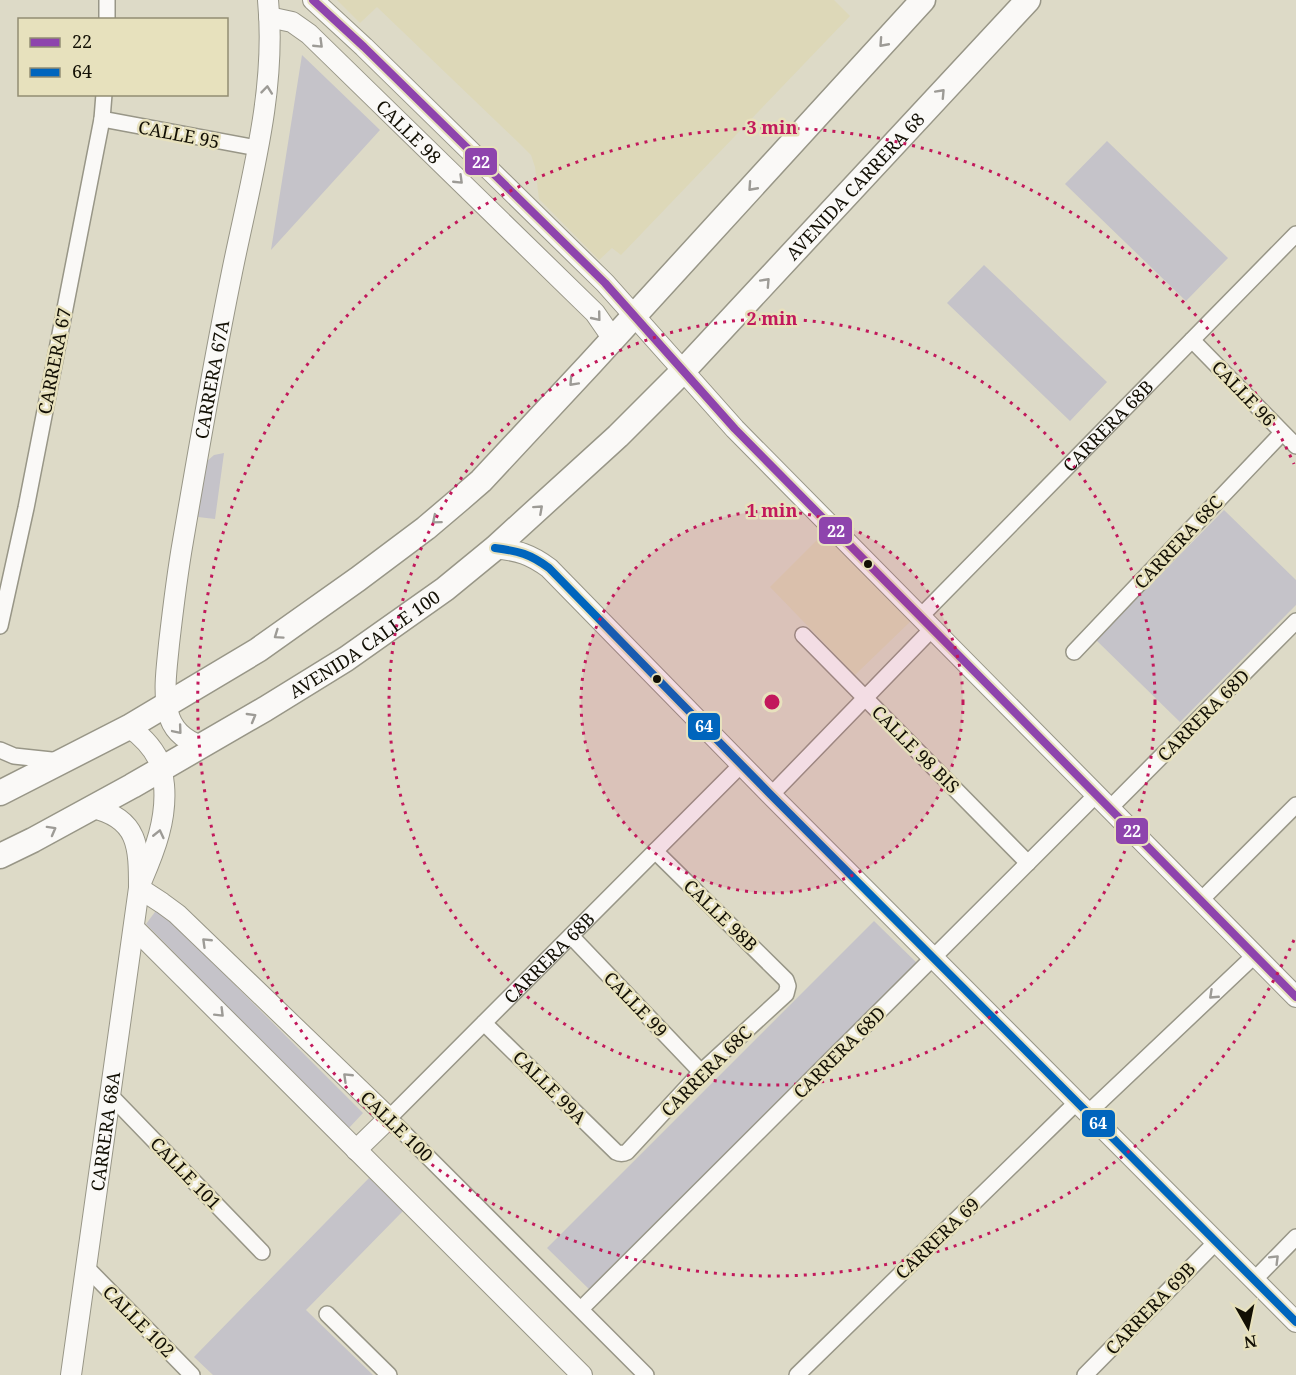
<svg xmlns="http://www.w3.org/2000/svg" width="1296" height="1375" viewBox="0 0 1296 1375" font-family="'Noto Serif',serif">
<style>
.built{fill:#ddd8b8}
.green{fill:#c5c3c9}
.lines{fill:none;stroke-linecap:round;stroke-linejoin:round}
.minor-casing{stroke:#989687;stroke-width:18}
.tertiary-casing{stroke:#989687;stroke-width:22}
.primary-casing{stroke:#989687;stroke-width:27}
.minor{stroke:#faf9f7;stroke-width:15}
.tertiary{stroke:#faf9f7;stroke-width:20}
.primary{stroke:#faf9f7;stroke-width:24}
.bus-1-casing{stroke:#e7e1bd;stroke-width:12}
.bus-2-casing{stroke:#e7e1bd;stroke-width:12}
.bus-1{stroke:#8e44ad;stroke-width:8}
.bus-2{stroke:#0065bd;stroke-width:8}
.oneway{stroke:#9d9b96}
.ring{fill:none;stroke:#c2185b;stroke-width:3;stroke-dasharray:3 6}
.bus-dot{fill:#120f04;stroke:#e7e1bd;stroke-width:2}
.labels{text-anchor:middle;dominant-baseline:central;stroke-width:5;stroke-linejoin:round;paint-order:stroke}
.street-label{font-size:18px;fill:#120f04;stroke:#e7e1bd}
.centre{fill:#c2185b;stroke:#e7e1bd;stroke-width:3}
.ring-label{font-size:18px;text-anchor:middle;font-weight:bold;fill:#c2185b;stroke:#e7e1bd;stroke-width:5;stroke-linejoin:round;paint-order:stroke}
.line-badge{stroke:#e7e1bd;stroke-width:2}
.badge-label{font-size:16px;text-anchor:middle;font-weight:bold;fill:#fff}
</style>
<rect width="100%" height="100%" fill="#dddac7"/>
<path class="built" d="M337,0H834L850,16L621,255L612,248L599,260L539,199L535,167L531,155L520,144L377,7L360,23Z
M825,532L913,619L855,675L770,587Z"/>
<path class="green" d="M302,55L380,130L271,250Z
M1107,141L1228,258L1186,301L1065,184Z
M984,265L1107,382L1070,421L947,303Z
M224,453L215,519L198,517L206,462L214,455Z
M1224,510L1296,580V605L1180,722L1096,640Z
M158,908L363,1113L348,1129L146,924Z
M874,921L918,964L592,1292L547,1248Z
M369,1178L403,1211L306,1310L373,1375H213L194,1357Z"/>
<g class="lines">
<g class="minor-casing">
<g id="minor">
<path d="M107,20V0"/>
<path d="M102,119L257,148"/>
<path d="M1192,340L1296,446"/>
<path id="s1" d="M920,617L1296,234"/>
<path d="M0,626L26,508L102,119L104,94"/>
<path d="M803,635L1028,863"/>
<path d="M1074,652L1282,433"/>
<path d="M0,750L14,756L61,761"/>
<path d="M771,795L932,629"/>
<path d="M1110,808L1296,621"/>
<path d="M1201,900L1296,805"/>
<path d="M571,936L701,1072"/>
<path d="M484,1023L616,1152C620,1154 623,1154 627,1152L701,1072L786,994L788,986L786,980L655,851"/>
<path d="M110,1095L262,1252"/>
<path d="M1088,1113L1255,955"/>
<path d="M86,1267L192,1375"/>
<path d="M1254,1280L1296,1237"/>
<path d="M581,1309L1096,795"/>
<path d="M327,1314L389,1375"/>
<path id="s2" d="M646,1375L389,1118L741,765"/>
<path d="M797,1375L1077,1102"/>
<path d="M1085,1375L1216,1242"/>
</g>
</g>
<g class="tertiary-casing">
<g id="tertiary">
<path d="M313,0L364,47L605,283L735,429L1296,997"/>
<path id="s3" d="M269,17L292,22L309,34L595,313L613,339"/>
<path d="M495,548C519,551 530,554 549,568L771,795L1296,1322"/>
<path d="M129,727C143,737 155,749 161,766C163,772 163,779 164,785C167,819 155,850 142,880"/>
<path id="s4" d="M201,746C184,740 172,730 168,712C163,690 167,666 169,644C173,609 177,575 183,541C198,453 213,365 231,277C249,186 277,94 268,0"/>
<path d="M139,888L162,903L177,914L389,1118L356,1150"/>
<path d="M134,928L582,1375"/>
<path id="s5" d="M71,1375L139,888C139,848 139,818 92,808"/>
</g>
</g>
<g class="primary-casing">
<g id="primary">
<path d="M0,793L129,727L258,650L358,579L426,528L459,500L481,481L591,363L923,0"/>
<path id="s6" d="M0,856L33,840L132,786L265,709L346,659L445,589L495,548L618,436L683,371L1028,0"/>
</g>
</g>
<use href="#minor" class="minor"/>
<use href="#tertiary" class="tertiary"/>
<use href="#primary" class="primary"/>
<g class="bus-1-casing">
<path id="bus-1" d="M313,0L364,47L605,283L735,429L1296,997"/>
</g>
<g class="bus-2-casing">
<path id="bus-2" d="M495,548C519,551 530,554 549,568L771,795L1296,1322"/>
</g>
<use href="#bus-1" class="bus-1"/>
<use href="#bus-2" class="bus-2"/>
</g>
<defs><path id="oneway-chevron" d="M-2-3.5L2.5 0L-2 3.5" fill="none" stroke-width="1.6" stroke-linecap="round" stroke-linejoin="round" transform="scale(1.5)"/></defs>
<g class="oneway">
<use href="#oneway-chevron" transform="translate(883 43) rotate(132)"/>
<use href="#oneway-chevron" transform="translate(319 44) rotate(44)"/>
<use href="#oneway-chevron" transform="translate(267 90) rotate(-84)"/>
<use href="#oneway-chevron" transform="translate(941 93) rotate(-47)"/>
<use href="#oneway-chevron" transform="translate(459 180) rotate(44)"/>
<use href="#oneway-chevron" transform="translate(752 187) rotate(132)"/>
<use href="#oneway-chevron" transform="translate(766 282) rotate(-47)"/>
<use href="#oneway-chevron" transform="translate(597 317) rotate(51)"/>
<use href="#oneway-chevron" transform="translate(573 382) rotate(133)"/>
<use href="#oneway-chevron" transform="translate(539 509) rotate(-42)"/>
<use href="#oneway-chevron" transform="translate(436 520) rotate(140)"/>
<use href="#oneway-chevron" transform="translate(278 635) rotate(145)"/>
<use href="#oneway-chevron" transform="translate(252 717) rotate(-30)"/>
<use href="#oneway-chevron" transform="translate(178 730) rotate(50)"/>
<use href="#oneway-chevron" transform="translate(52 830) rotate(-29)"/>
<use href="#oneway-chevron" transform="translate(159 834) rotate(-77)"/>
<use href="#oneway-chevron" transform="translate(206 942) rotate(-136)"/>
<use href="#oneway-chevron" transform="translate(1213 995) rotate(137)"/>
<use href="#oneway-chevron" transform="translate(220 1013) rotate(45)"/>
<use href="#oneway-chevron" transform="translate(347 1077) rotate(-136)"/>
<use href="#oneway-chevron" transform="translate(1275 1259) rotate(-45)"/>
</g>
<circle cx="772" cy="702" r="191" fill="#c2185b" fill-opacity=".12"/>
<g class="ring">
<circle cx="772" cy="702" r="191"/>
<circle cx="772" cy="702" r="383"/>
<path d="M1294 940A574 574 0 1 1 1294 464"/>
</g>
<g class="bus-dot">
<circle cx="868" cy="564" r="5"/>
<circle cx="657" cy="679" r="5"/>
</g>
<g class="labels">
<g class="street-label">
<text stroke="none"><textPath href="#s3" startOffset="184">CALLE 98</textPath></text>
<text transform="translate(179 134) rotate(11)">CALLE 95</text>
<text stroke="none"><textPath href="#s6" startOffset="1095">AVENIDA CARRERA 68</textPath></text>
<text transform="translate(54 361) rotate(-79)">CARRERA 67</text>
<text stroke="none"><textPath href="#s4" startOffset="386">CARRERA 67A</textPath></text>
<text transform="translate(1244 393) rotate(46)">CALLE 96</text>
<text stroke="none"><textPath href="#s1" startOffset="268">CARRERA 68B</textPath></text>
<text transform="translate(1178 542) rotate(-47)">CARRERA 68C</text>
<text stroke="none"><textPath href="#s6" startOffset="422">AVENIDA CALLE 100</textPath></text>
<text transform="translate(1203 715) rotate(-45)">CARRERA 68D</text>
<text transform="translate(916 749) rotate(45)">CALLE 98 BIS</text>
<text transform="translate(721 915) rotate(44)">CALLE 98B</text>
<text stroke="none"><textPath href="#s2" startOffset="590">CARRERA 68B</textPath></text>
<text transform="translate(636 1004) rotate(46)">CALLE 99</text>
<text transform="translate(839 1052) rotate(-45)">CARRERA 68D</text>
<text transform="translate(706 1071) rotate(-45)">CARRERA 68C</text>
<text transform="translate(550 1087) rotate(45)">CALLE 99A</text>
<text transform="translate(397 1126) rotate(44)">CALLE 100</text>
<text stroke="none"><textPath href="#s5" startOffset="246">CARRERA 68A</textPath></text>
<text transform="translate(186 1173) rotate(46)">CALLE 101</text>
<text transform="translate(937 1238) rotate(-44)">CARRERA 69</text>
<text transform="translate(1150 1308) rotate(-46)">CARRERA 69B</text>
<text transform="translate(139 1321) rotate(45)">CALLE 102</text>
</g>
</g>
<circle cx="772" cy="702" r="9" class="centre"/>
<g class="ring-label">
<text x="772" y="134">3 min</text>
<text x="772" y="325">2 min</text>
<text x="772" y="517">1 min</text>
</g>
<g class="line-badge">
<rect x="464" y="147" width="34" height="29" rx="6" fill="#8e44ad"/>
<rect x="818" y="516" width="35" height="29" rx="6" fill="#8e44ad"/>
<rect x="687" y="712" width="34" height="29" rx="6" fill="#0065bd"/>
<rect x="1115" y="817" width="34" height="28" rx="6" fill="#8e44ad"/>
<rect x="1081" y="1109" width="35" height="29" rx="6" fill="#0065bd"/>
</g>
<g class="badge-label">
<text x="481" y="168">22</text>
<text x="836" y="537">22</text>
<text x="704" y="732">64</text>
<text x="1132" y="837">22</text>
<text x="1098" y="1129">64</text>
</g>
<rect x="18" y="18" width="210" height="78" fill="#e7e1bd" stroke="#928d73" stroke-width="1.5"/>
<rect x="30" y="38" width="30" height="9" fill="#8e44ad" stroke="#928d73" stroke-width="1.5"/>
<text x="72" y="48" font-size="18" fill="#120f04">22</text>
<rect x="30" y="68" width="30" height="9" fill="#0065bd" stroke="#928d73" stroke-width="1.5"/>
<text x="72" y="78" font-size="18" fill="#120f04">64</text>
<g transform="translate(1248 1327) rotate(171)" stroke="#e7e1bd" stroke-width="4.5" paint-order="stroke">
<path d="M0-4.5L10 22L0 15L-10 22Z" fill="#120f04"/>
<text y="-9" font-size="16" font-weight="bold" text-anchor="middle" fill="#120f04">N</text>
</g>
</svg>
